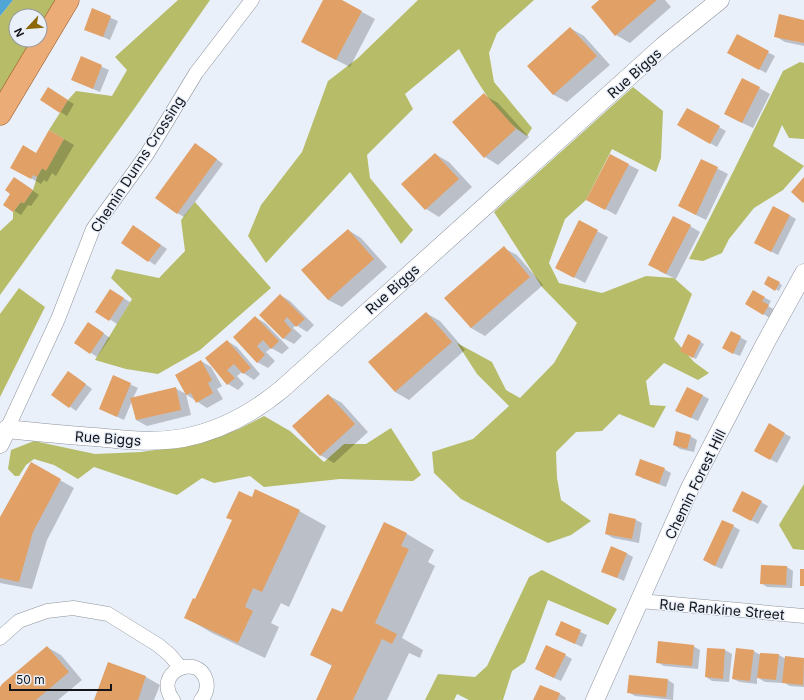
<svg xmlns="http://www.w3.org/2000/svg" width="804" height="700" viewBox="0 0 804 700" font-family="Inter,sans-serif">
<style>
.forest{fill:#b6bc68}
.water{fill:#4fa5d4}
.shadow{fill:#0003}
.building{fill:#e1a066}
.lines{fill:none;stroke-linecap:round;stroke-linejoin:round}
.minor-casing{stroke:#8d939c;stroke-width:15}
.tertiary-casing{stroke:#8d939c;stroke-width:19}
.primary-casing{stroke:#96531c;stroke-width:23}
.minor{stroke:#fff;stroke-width:14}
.tertiary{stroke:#fff;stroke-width:18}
.primary{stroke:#ebac78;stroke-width:22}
.labels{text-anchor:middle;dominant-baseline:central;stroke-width:3;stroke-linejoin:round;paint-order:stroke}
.street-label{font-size:14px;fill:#131519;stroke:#eaf0fa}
</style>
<rect width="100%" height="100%" fill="#eaf0fa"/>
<path class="forest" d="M13,0H57L40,28V16H16V40H33L0,95V16Z
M178,0H210L134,109L0,295V231L13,219V212L21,202L24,203L33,190L37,177L42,168L46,170L64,139L49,130L68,100L76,91L112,96L127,70L115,57Z
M418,0H534L497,33L489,53L494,82L532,128L527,136C495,116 477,81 459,49L405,94L413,109L367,155L370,178L413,230L401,244L350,172L266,263L248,236L261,205L302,152L328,81L358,58Z
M800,62L804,63V139L789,138L782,125L773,146L804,166L783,190L754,208L729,239L722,253L703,261L689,259L729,180L783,71Z
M633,87L663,111L661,158L656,172L612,149L586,200L565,219L549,263L559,283L602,293L646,276L674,278L692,294L674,339L694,362L709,373L698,380L664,363L646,381L650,405L666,406L654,428L619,414L602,431L576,432L556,452L557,478L561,500L591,521L571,535L548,543L461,499L434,473L432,452L473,439L509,406L477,374L457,343L492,362L506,390L520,398L554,363L577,323L542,287L494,212Z
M195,202L271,288L200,350L158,374L126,369L95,360L132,299L111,278L116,269L159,278L185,251L181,220Z
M19,288L45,307L0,397V314Z
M264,416L290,431L324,462L344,444H366L391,428L421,475L413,481L340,479L264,487L250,476L214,483L202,478L177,495L94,467L78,479L54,465L34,459L26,465L19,476H15L8,469L11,450L34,441L95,454L141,452L197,444L239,429Z
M804,484V550L793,549L779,525Z
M542,570L617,609L608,625L548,600L525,662L512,671L503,700H469L457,694L454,700H425L438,674L475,677L487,666L529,577Z"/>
<path class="water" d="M0,0H13L0,16Z"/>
<path class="shadow" d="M324,0H340L375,19L350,67L316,50Z
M601,0H665L671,7L630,43L616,35Z
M92,10L118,21L110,40L85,29Z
M804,21V46L785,42L775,36Z
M570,28L584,36L610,65L567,102L554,95L528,66Z
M737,36L775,56L766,73L735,56Z
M82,58L109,70L100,92L79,83Z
M743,79L770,94L753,128L736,120Z
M48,89L74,104L67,116L41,100Z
M484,95L498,103L529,137L498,165L485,157Z
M687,109L726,131L717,147L678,125Z
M50,131L74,145L56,176L52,173L47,182L44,180L41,184L12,167L37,154Z
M202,148L223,164L184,217L177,213Z
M435,154L449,162L472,187L439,217L426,209Z
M610,155L639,170L616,215L598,205Z
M701,160L728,174L706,220L690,212Z
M21,182L39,195L31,206L28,205L21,215L4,204Z
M789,215L796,219L778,255L762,247Z
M580,222L608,237L585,283L567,273Z
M690,226L700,232L676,279L659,271Z
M140,230L167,249L155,265L122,243Z
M348,230L361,238L387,267L342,307L328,300Z
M504,248L517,255L543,285L485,336L471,328L446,298Z
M769,277L782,285L779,291L765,284Z
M110,290L130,302L117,324L97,311Z
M754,292L771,301L768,306L775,310L770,318L747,304Z
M280,295L290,301L314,325L307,332L296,325L293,328L302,336L294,344L283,338Z
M426,313L440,321L465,350L409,400L395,392Z
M255,317L265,323L289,348L282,354L271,348L266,352L275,361L268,368L257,362Z
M95,327L110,338L97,357L91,353Z
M731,332L747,341L740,356L730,352Z
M689,336L704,344L696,359L681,351Z
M227,341L237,347L260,374L254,380L242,372L237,376L244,384L238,390L228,384L206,359Z
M201,361L211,367L222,386L217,389L223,399L207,408L187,395Z
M75,376L92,389L76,411L53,394Z
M113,376L138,388L133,398L175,388L186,394L191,415L147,426L136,420L132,401L124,420L107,412Z
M328,395L342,403L368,432L334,463L320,455Z
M702,395L709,399L698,421L683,414Z
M769,425L791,437L777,463L755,450Z
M690,436L697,440L694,452L680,449L674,445Z
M31,464L74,488L47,540L32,589L0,583V520Z
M664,469L671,473L666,487L642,478L636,474Z
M743,492L768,506L758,524L733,510Z
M252,498L299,511L326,526L289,607L281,603L271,623L279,627L265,658L212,633L185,617L196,600Z
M636,520L642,523L639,543L613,538L606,534Z
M384,524L407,534L434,550L428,562L435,566L402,638L423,650L420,658L409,653L387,700H317L332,666L311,654L342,614Z
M733,526L740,530L722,569L710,564Z
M626,553L633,557L624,581L602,571Z
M787,567L793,571L792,588L767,587L761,583Z
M561,623L587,635L582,647L563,638Z
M693,646L700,650L698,669L664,666L657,662Z
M47,647L61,655L82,680L58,700H0V690Z
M708,649L725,650L732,654L729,682L712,681L706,677Z
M753,651L761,655H779L786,659V657L804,659V687L790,686L783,682V683L765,682L757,677V684L740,682L733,679Z
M565,655L572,659L561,681L543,673Z
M108,663L146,677L160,685L154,700H95Z
M668,680L674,684L673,700L635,696L628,692Z
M540,686L560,694L566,698L565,700H534Z"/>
<path class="building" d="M323,0H342L362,11L336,60L301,42Z
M599,0H657L615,36L591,7Z
M92,8L111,16L103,37L84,30Z
M779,14L804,20V43L774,37Z
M570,27L597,56L553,95L527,66Z
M737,34L769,51L759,70L727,53Z
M81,56L102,65L93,89L71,80Z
M742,78L760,87L742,123L724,114Z
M48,87L68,100L60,113L40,100Z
M484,93L516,129L484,158L452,122Z
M687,108L720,126L710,144L677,125Z
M49,130L64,139L46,171L42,168L37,177L33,175L31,179L10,168L23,145L36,153Z
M195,143L217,159L177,214L155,198Z
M435,153L459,179L425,210L401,184Z
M610,154L629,164L605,210L586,200Z
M701,159L718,167L696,215L678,206Z
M14,177L33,190L24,203L21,202L13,212L3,205L10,194L5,190Z
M804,177V202L803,203L791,192Z
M773,206L790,215L771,252L754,243Z
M673,216L691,225L666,274L648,265Z
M579,220L598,230L574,278L555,268Z
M133,225L161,245L148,262L121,243Z
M348,229L374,259L328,300L301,270Z
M504,246L530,277L471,328L444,298Z
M768,276L780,282L775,291L764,284Z
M110,289L124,298L109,321L95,312Z
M753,290L765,297L762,301L769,305L763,315L745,304Z
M280,294L305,319L296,327L287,317L284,321L292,330L283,339L259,315Z
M426,312L452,342L395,392L368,362Z
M255,316L279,341L271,349L263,340L257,346L265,355L257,363L233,337Z
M88,322L104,333L90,354L74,343Z
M731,331L741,336L733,354L722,348Z
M688,334L701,341L693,358L680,351Z
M227,340L251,368L243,374L234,364L227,370L235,378L227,385L205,358Z
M201,360L212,380L208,383L213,393L196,403L191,393L186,395L175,375Z
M68,371L86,384L69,408L51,395Z
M113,375L131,383L117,417L99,409Z
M176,387L181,410L136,420L130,398Z
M687,387L703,395L691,418L675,411Z
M328,394L355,424L320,456L292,426Z
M769,423L785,433L770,460L754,451Z
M676,431L691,435L687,449L673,445Z
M640,459L665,468L659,484L635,475Z
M31,462L61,479L33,532L19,582L0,578V517Z
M255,489L300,510L262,592L253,588L245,607L253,611L238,643L184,618L193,598L195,599L232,520L226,518L239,491L252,497Z
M742,491L762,501L751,521L732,511Z
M609,513L636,519L632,539L605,534Z
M722,520L734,525L715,566L703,560Z
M384,522L407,533L401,546L409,549L375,623L397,634L392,644L382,639L353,700H316L332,665L310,655L332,608L342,612Z
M611,546L627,553L617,578L601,572Z
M761,565L787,566L786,585L760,584Z
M800,569H804V586H800Z
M561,621L581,630L575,644L555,635Z
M658,641L694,645L692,666L656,663Z
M546,645L566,654L554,678L535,669Z
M47,646L69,672L36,700H0V687L2,684Z
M707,648L725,649L723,679L705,677Z
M736,648L754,650L750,681L732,679Z
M760,653L779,654L776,680L757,678Z
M785,656L804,658L803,685L782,683Z
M108,662L146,676L138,700H94Z
M629,675L668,679L666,697L627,693Z
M540,685L560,693L557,700H533Z"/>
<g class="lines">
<g class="minor-casing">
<path id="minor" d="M7,429L58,319L93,229L147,154L196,73L252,0
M640,601L804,616
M0,638L19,621L47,611L73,608L108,614L158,645L170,655L180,667
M173,700C152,672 198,652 206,680C208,687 206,694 201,700"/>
</g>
<g class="tertiary-casing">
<path id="tertiary" d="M0,444L7,429C36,432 65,435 95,437C124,440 153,443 183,438C220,431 253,413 282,389L663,46L720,0
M595,700L690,488L766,342L804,273"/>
</g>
<g class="primary-casing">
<path id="primary" d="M0,114L68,0"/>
</g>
<use href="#minor" class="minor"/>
<use href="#tertiary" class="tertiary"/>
<use href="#primary" class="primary"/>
</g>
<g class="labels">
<g class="street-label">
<text transform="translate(634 73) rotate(-42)">Rue Biggs</text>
<text transform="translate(137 164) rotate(-57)">Chemin Dunns Crossing</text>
<text transform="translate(392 289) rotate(-42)">Rue Biggs</text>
<text transform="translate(108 438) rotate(4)">Rue Biggs</text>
<text transform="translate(695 484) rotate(-64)">Chemin Forest Hill</text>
<text transform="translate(722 609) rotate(5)">Rue Rankine Street</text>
</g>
</g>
<g transform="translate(28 28) rotate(244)"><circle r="19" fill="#eaf0fa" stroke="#9498a0"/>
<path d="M0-3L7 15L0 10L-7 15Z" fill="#8c6809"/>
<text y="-6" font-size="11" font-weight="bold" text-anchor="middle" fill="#131519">N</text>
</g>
<path d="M10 684v6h101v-6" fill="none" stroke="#131519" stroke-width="2"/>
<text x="16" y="684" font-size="12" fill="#131519" stroke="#eaf0fa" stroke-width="3" paint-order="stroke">50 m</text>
</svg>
